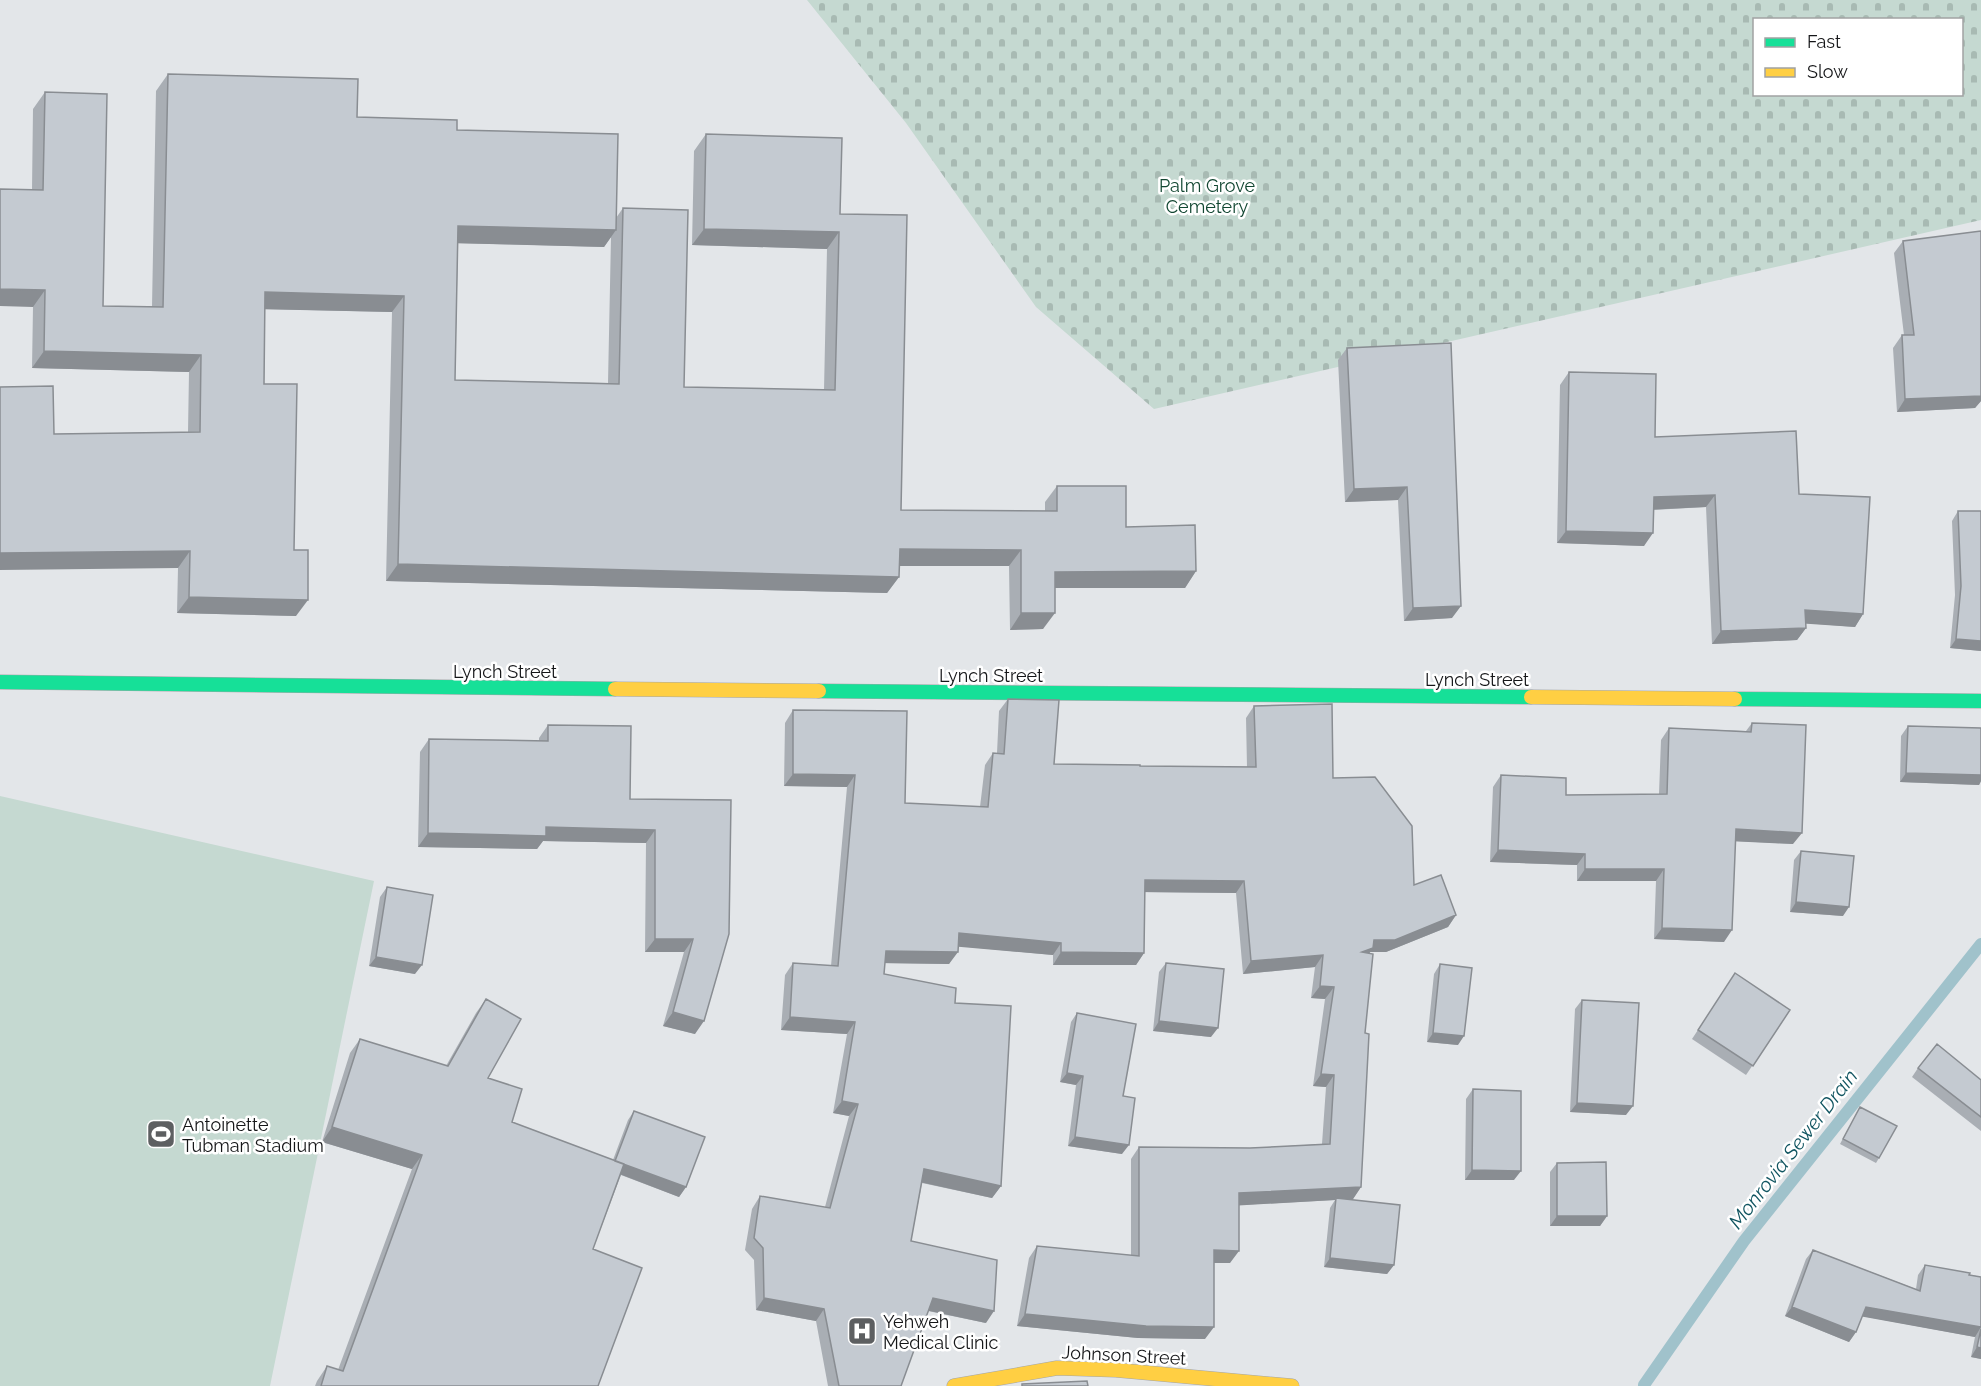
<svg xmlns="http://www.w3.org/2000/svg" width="1981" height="1386" viewBox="0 0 1981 1386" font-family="Raleway,sans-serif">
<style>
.cemetery{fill:url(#cemetery-stones);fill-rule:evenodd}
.park{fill:#c5d9d1}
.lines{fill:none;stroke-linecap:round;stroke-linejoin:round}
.stream{stroke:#a0c2cb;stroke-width:12}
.fast-casing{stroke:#a4a6a8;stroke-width:15}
.slow-casing{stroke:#a4a6a8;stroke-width:15}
.fast{stroke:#16e098;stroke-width:14}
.slow{stroke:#ffcf43;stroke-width:14}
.wall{fill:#a9aeb4;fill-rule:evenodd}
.shaded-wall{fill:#898d92}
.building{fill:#c4cad1;stroke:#898d92;stroke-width:1.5}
.labels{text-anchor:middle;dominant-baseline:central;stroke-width:5;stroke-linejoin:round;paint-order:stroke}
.park-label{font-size:18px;fill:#124732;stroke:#fff}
.street-label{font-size:18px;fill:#151618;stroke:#fff}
.poi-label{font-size:18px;fill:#151618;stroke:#fff;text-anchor:start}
.water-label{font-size:20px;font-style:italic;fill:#115561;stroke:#fff}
</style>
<defs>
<pattern id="cemetery-stones" width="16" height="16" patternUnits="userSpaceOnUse" patternTransform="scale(1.5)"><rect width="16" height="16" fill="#c5d9d1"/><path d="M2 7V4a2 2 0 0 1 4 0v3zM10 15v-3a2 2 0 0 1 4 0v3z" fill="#a8bab3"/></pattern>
</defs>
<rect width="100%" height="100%" fill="#e3e6e9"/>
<path class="cemetery" d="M807,0H1981V220L1154,409L1036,307L906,123ZM1754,20H1962V94H1754Z"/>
<path class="park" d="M0,796L374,881L270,1386H0Z"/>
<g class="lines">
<path class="stream" d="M1644,1385L1744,1241L1981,944"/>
<g class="fast-casing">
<path id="fast" d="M0,682L615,689
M819,691L1531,697
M1735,699L1981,701"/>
</g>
<g class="slow-casing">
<path id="slow" d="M615,689L819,691
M1531,697L1735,699
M954,1386L1057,1368L1116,1370L1292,1386"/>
</g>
<use href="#fast" class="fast"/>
<use href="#slow" class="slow"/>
</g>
<path class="wall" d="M168,74L357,117L457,130L616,218L623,208L684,387L824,390L827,249L692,245L694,151L706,134L840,214L901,510L1045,511V502L1057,486L1126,527L1196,571L1185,588H1055L1043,629L1010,630L1009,566H899V577L887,593L386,581L392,312L265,309L264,384L294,550L296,616L177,613L178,568L54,434L188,432L189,372L32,368L33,307L32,190L33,109L45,92L103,306L152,307L156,91ZM611,237L608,383L455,380L458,243L604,247Z
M1981,231V401L1975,408L1897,412L1893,348L1902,335H1904L1894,253L1903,241Z
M1451,343L1452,618L1404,621L1398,500L1345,502L1338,360L1347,348Z
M1569,372L1655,437L1799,494L1863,614L1855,627L1805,623L1806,628L1797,640L1712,644L1706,507L1653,510L1644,546L1557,543L1560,385Z
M1958,511H1981V651L1950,648L1955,595L1952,521Z
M1008,699L1054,764L1140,766L1247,767L1246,718L1254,706L1333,778L1414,885L1456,915L1448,927L1386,952H1370V953L1365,1033L1361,1187L1353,1199L1348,1200L1394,1265L1387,1274L1324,1267L1330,1208L1335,1200L1239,1205L1230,1263H1214L1205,1339L1138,1338L1017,1326L1029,1258L1037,1246L1131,1255V1159L1139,1147L1250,1148L1322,1144L1326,1087L1313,1086L1325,999L1311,998L1315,967L1243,974L1236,893L1145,892L1144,953L1136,965H1053V955L958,946L949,964L885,963L884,974L955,1003L1001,1186L992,1198L922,1183L911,1241L986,1323L928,1311L901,1386H828L816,1321L756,1310L754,1260L745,1250L752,1209L760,1196L825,1207L849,1116L833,1113L847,1034L781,1030L785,975L793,963L831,966L847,787L784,786L785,723L793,710L905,803L980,807L985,765L993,753H997L999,711Z
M1752,723L1793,844L1736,841L1724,942L1654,939L1656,881H1577V865L1490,862L1493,787L1501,775L1566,795L1659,794L1661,740L1669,728L1746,731Z
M548,725L630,799L731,800L695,1034L663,1026L684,952H645L646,843L543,841L537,849L418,847L420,752L429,739L539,741V738Z
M1908,726L1981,728V781L1979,785L1900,782L1901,736Z
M1801,851L1843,916L1790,912L1794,860Z
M387,887L415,974L369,966L380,897Z
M1166,963L1211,1037L1153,1031L1159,972Z
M1440,964L1458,1045L1427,1042L1434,974Z
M1729,983L1790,1010L1746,1075L1692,1039Z
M486,999L488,1078L512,1122L613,1160L628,1120L634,1111L686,1187L679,1197L621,1175L593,1249L598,1386H315L317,1381L327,1366L338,1370L412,1169L322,1142L350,1053L360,1039L446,1066L476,1013Z
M1582,1000L1626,1115L1570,1112L1575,1009Z
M1077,1013L1123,1096L1122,1154L1068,1146L1076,1085L1060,1082L1071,1022Z
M1918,1068L1981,1080V1131L1912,1077Z
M1473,1089L1514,1180H1465L1466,1099Z
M1860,1107L1879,1158L1876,1163L1840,1144Z
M1557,1163L1607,1216L1600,1226H1550V1172Z
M1813,1250L1916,1289L1918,1275L1925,1265L1981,1277V1359L1971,1357L1975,1337L1862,1316L1856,1332L1849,1342L1785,1316L1806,1259Z"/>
<path class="shaded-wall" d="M458,226L616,230L604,247L446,243Z
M704,229L839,232L827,249L692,245Z
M0,289L45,290L33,307L0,306Z
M265,292L404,296L392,312L253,309Z
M44,351L201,355L189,372L32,368Z
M1981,396V401L1975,408L1897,412L1905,399Z
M1407,487L1398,500L1345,502L1354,489Z
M1715,495L1706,507L1645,510L1654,497Z
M1566,531L1653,533L1644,546L1557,543Z
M900,549L1021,550L1009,566H888Z
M190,551L178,568L0,570V553Z
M398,564L899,577L887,593L386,581Z
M1196,571L1185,588H1043L1055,572Z
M189,597L308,600L296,616L177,613Z
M1461,606L1452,618L1404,621L1413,608Z
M1805,610L1863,614L1855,627L1796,623Z
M1021,613H1055L1043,629L1010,630Z
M1806,628L1797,640L1712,644L1721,631Z
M1956,639L1981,641V651L1950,648Z
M1906,773L1981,775V781L1979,785L1900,782Z
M793,774L855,775L847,787L784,786Z
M546,827L655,830L646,843L543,841L537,849L418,847L428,833Z
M1736,829L1802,833L1793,844L1728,841Z
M1498,850L1585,854L1577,865L1490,862Z
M1585,869H1664L1656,881H1577Z
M1145,880L1244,881L1236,893L1136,892Z
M1796,902L1849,907L1843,916L1790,912Z
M1456,915L1448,927L1386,952H1370L1365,960L1362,952L1374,940Z
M1662,928L1732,930L1724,942L1654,939Z
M959,933L1061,943L1053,955L950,946Z
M655,939H693L684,952H645Z
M886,951L958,952L949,964L877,963Z
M1061,952L1144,953L1136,965H1053Z
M1323,955L1315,967L1243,974L1251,961Z
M376,957L422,965L415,974L369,966Z
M1320,986L1334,987L1325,999L1311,998Z
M673,1012L704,1021L695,1034L663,1026Z
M790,1017L855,1022L847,1034L781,1030Z
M1159,1021L1218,1028L1211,1037L1153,1031Z
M1433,1033L1464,1036L1458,1045L1427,1042Z
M1067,1073L1083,1076L1076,1085L1060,1082Z
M1321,1074L1334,1075L1326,1087L1313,1086Z
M842,1101L858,1104L849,1116L833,1113Z
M1577,1103L1633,1106L1626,1115L1570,1112Z
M332,1127L422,1155L412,1169L322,1142Z
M1075,1137L1129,1145L1122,1154L1068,1146Z
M615,1161L686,1187L679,1197L609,1170Z
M924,1169L1001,1186L992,1198L915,1181Z
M1472,1170L1521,1171L1514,1180H1465Z
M1361,1187L1353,1199L1336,1200V1198L1335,1200L1230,1206L1239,1193Z
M1557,1216H1607L1600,1226H1550Z
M1214,1250L1239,1251L1230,1263H1206Z
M1330,1258L1394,1265L1387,1274L1324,1267Z
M764,1298L824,1309L816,1321L756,1310Z
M933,1298L994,1311L986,1323L925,1310Z
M1792,1307L1856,1332L1849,1342L1785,1316Z
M1866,1307L1981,1327L1975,1337L1859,1316Z
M1025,1314L1214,1327L1205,1339L1138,1338L1017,1326Z
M1977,1347L1981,1348V1359L1971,1357Z"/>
<path class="building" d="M168,74L358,79L357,117L457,120V130L618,134L616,230L458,226L455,380L619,384L623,208L688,210L684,387L835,390L839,232L704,229L706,134L842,138L840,214L907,215L901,510L1057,511V486H1126V527L1195,525L1196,571L1055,572V613H1021V550L900,549L899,577L398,564L404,296L265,292L264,384H297L294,550H308V600L189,597L190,551L0,553V387L53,386L54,434L200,432L201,355L44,351L45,290L0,289V189L43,190L45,92L107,94L103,306L163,307Z
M1981,231V396L1905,399L1902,335H1914L1903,241Z
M1451,343L1461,606L1413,608L1407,487L1354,489L1347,348Z
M1569,372L1656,374L1655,437L1796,431L1799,494L1870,497L1863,614L1805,610L1806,628L1721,631L1715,495L1654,497L1653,533L1566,531Z
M1958,511H1981V641L1956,639L1961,586Z
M1008,699L1059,700L1054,764L1140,765V766L1256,767L1254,706L1332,704L1333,778L1375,777L1412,826L1414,885L1441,875L1456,915L1395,940H1374L1373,948L1362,952L1373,954L1365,1033L1369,1034L1361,1187L1239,1193V1251L1214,1250V1327L1146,1326L1025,1314L1037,1246L1139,1256V1147L1250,1148L1330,1144L1334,1075L1321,1074L1334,987L1320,986L1323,955L1251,961L1244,881L1145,880L1144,953L1061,952V943L959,933L958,952L886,951L884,974L956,988L955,1003L1011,1006L1001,1186L924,1169L911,1241L997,1260L994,1311L933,1298L901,1386H839L824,1309L764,1298L763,1248L754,1238L760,1196L830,1208L858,1104L842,1101L855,1022L790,1017L793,963L838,966L855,775L793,774V710L907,711L905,803L988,807L993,753L1004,754Z
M1752,723L1806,725L1802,833L1736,829L1732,930L1662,928L1664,869H1585V854L1498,850L1501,775L1566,778V795L1667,794L1669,728L1751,732Z
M548,725L631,726L630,799L731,800L729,934L704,1021L673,1012L693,939H655V830L546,827V836L428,833L429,739L548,741Z
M1908,726L1981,728V775L1906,773Z
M1801,851L1854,856L1849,907L1796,902Z
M387,887L433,895L422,965L376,957Z
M1166,963L1224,969L1218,1028L1159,1021Z
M1440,964L1472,968L1464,1036L1433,1033Z
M1735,973L1790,1010L1753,1066L1698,1030Z
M486,999L521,1019L488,1078L522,1089L512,1122L624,1164L593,1249L642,1268L598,1386H321L327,1366L343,1371L422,1155L332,1127L360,1039L448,1066Z
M1582,1000L1639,1003L1633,1106L1577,1103Z
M1077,1013L1136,1024L1123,1096L1135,1098L1129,1145L1075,1137L1083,1076L1067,1073Z
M1937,1044L1981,1080V1117L1918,1068Z
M1473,1089L1521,1091V1171L1472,1170Z
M1860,1107L1897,1126L1879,1158L1843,1139Z
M634,1111L705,1137L686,1187L615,1161Z
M1606,1162L1607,1216H1557V1163Z
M1336,1198L1400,1205L1394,1265L1330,1258Z
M1813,1250L1920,1291L1925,1265L1970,1273L1969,1275L1981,1277V1327L1866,1307L1856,1332L1792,1307Z
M1981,1329V1348L1977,1347Z
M1087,1381L1088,1386H1022V1384Z"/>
<defs>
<g id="stadium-square" transform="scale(1.5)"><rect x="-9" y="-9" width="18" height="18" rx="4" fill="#5d5f61" stroke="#fff"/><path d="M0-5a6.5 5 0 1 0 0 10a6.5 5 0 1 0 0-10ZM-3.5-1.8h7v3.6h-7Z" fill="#fff"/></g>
<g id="hospital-square" transform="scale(1.5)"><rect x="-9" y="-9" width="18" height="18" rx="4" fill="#5d5f61" stroke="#fff"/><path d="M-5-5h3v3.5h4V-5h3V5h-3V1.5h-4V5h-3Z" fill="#fff"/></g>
</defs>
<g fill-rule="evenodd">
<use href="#stadium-square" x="161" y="1134"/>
<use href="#hospital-square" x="862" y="1331"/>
</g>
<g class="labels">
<g class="park-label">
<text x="1207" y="185">Palm Grove<tspan x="1207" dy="21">Cemetery</tspan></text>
</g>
<g class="street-label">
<text x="505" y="671">Lynch Street</text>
<text x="991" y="675">Lynch Street</text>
<text x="1477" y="679">Lynch Street</text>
<text transform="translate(1124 1355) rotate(3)">Johnson Street</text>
</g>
<g class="poi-label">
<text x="182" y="1124">Antoinette<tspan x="182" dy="21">Tubman Stadium</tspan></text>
<text x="883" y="1321">Yehweh<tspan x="883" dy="21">Medical Clinic</tspan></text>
</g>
<g class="water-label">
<text transform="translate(1793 1149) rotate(-52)">Monrovia Sewer Drain</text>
</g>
</g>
<rect x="1753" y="18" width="210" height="78" fill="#ffffff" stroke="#a1a2a3" stroke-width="1.5"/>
<rect x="1765" y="38" width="30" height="9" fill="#16e098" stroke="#a1a2a3" stroke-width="1.5"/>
<text x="1807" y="48" font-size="18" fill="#151618">Fast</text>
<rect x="1765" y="68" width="30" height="9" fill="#ffcf43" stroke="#a1a2a3" stroke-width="1.5"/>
<text x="1807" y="78" font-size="18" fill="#151618">Slow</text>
</svg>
